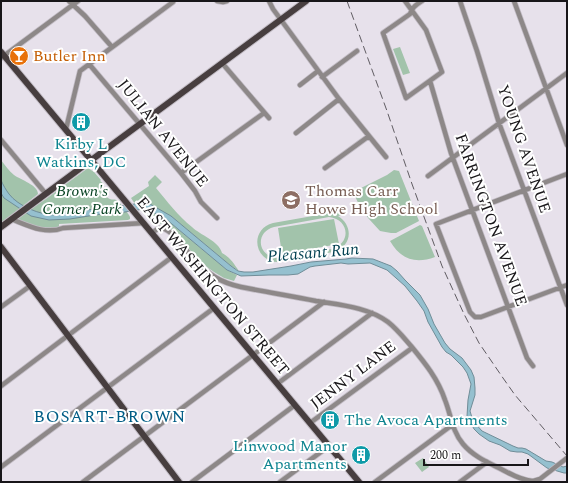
<svg xmlns="http://www.w3.org/2000/svg" width="568" height="483" viewBox="0 0 568 483" font-family="Spectral,serif">
<style>
.green{fill:#a2c3ab;fill-rule:evenodd}
.water{fill:#95c0cf;stroke:#708d98}
.lines{fill:none;stroke-linecap:round;stroke-linejoin:round}
.minor-casing{stroke:#c2bcc5;stroke-width:6}
.major-casing{stroke:#c2bcc5;stroke-width:8}
.minor{stroke:#8d8888;stroke-width:4.5}
.major{stroke:#473e3f;stroke-width:6}
.rail{stroke:#605c62;stroke-width:1;stroke-dasharray:8 4;stroke-linecap:butt}
.labels{text-anchor:middle;dominant-baseline:central;stroke-width:4;stroke-linejoin:round;paint-order:stroke}
.food-label{font-size:16px;fill:#c56008;stroke:#fff;text-anchor:start}
.street-label{font-size:16px;fill:#181619;stroke:#fff}
.culture-label{font-size:16px;fill:#0d838f;stroke:#fff}
.park-label{font-size:16px;font-style:italic;fill:#064121;stroke:#fff}
.education-label{font-size:16px;fill:#785e54;stroke:#fff;text-anchor:start}
.water-label{font-size:17px;font-style:italic;fill:#003f50;stroke:#fff}
.neighbourhood-label{font-size:17px;letter-spacing:1px;fill:#005c85;stroke:#fff}
</style>
<rect width="100%" height="100%" fill="#e7e1eb"/>
<path class="green" d="M400,47L410,73L403,75L393,49Z
M1,160C5,165 9,171 14,175C21,180 38,185 38,194L1,223Z
M88,168L94,172L101,180L100,181L104,184C101,189 104,197 110,199C112,200 115,199 116,200C120,202 126,211 129,215L130,217V219L128,220L59,224V229H53L30,226L18,220V219C31,208 46,200 59,189L62,190V187Z
M394,170L399,171L419,221L396,233H391L380,231L369,219L361,209L353,192L387,175Z
M155,175L162,182L156,188C167,201 178,216 192,227C200,235 219,241 222,253C230,257 234,264 239,271L231,266L171,216L142,203L135,204L131,198L149,186L148,182Z
M144,209L159,215L166,219L227,270L237,275L234,281L224,278L214,272L204,265L168,227L152,220L140,210Z
M341,211L342,215L338,216C354,226 352,247 333,252L277,262C253,260 250,229 273,223ZM329,217C349,219 352,243 332,249L277,258C257,256 255,232 274,227Z
M334,219L339,244L282,254L278,228Z
M420,225L422,226L435,257C416,264 401,260 390,241Z
M423,458L429,467L422,472L415,463Z"/>
<path class="water" d="M1,180C3,185 6,190 9,194C18,206 40,215 55,215L107,207L119,206L142,203L150,204L171,216L231,266L238,271L244,272H253L291,266L311,262L346,259L352,258L373,259L391,266L397,271L405,280L420,295L428,309L434,324L445,343L450,349L462,358L471,370L474,377L475,388V395L470,411L473,421L482,431L513,446L518,448H522L526,449L546,461L552,462L563,467L567,466V473H564L547,468L528,454L522,452H517L510,451L500,445L489,441L479,434L474,429L467,416L468,400L471,384L467,373L463,367L451,355L446,352L442,347L428,322L424,311L417,301L405,286L387,270L370,263L348,264L341,263L315,266L310,267L298,274L288,275H269L241,276L227,270L166,219L159,215L144,209L112,214H101L70,219L49,220L31,216L4,198L1,193Z"/>
<g class="lines">
<g class="minor-casing">
<path id="minor" d="M69,1L85,16L112,47
M217,1L223,2L227,1
M269,1L273,9L339,99L386,157
M405,1L426,30L442,72L406,98L383,33L410,14C411,12 412,9 414,7C416,5 419,3 422,1
M460,1L477,51L499,123L567,305
M514,1L567,145
M1,58L78,1
M222,63L269,118
M89,64L181,173L195,191L201,202L217,218
M322,77L357,51
M430,81L451,153L527,358L533,366
M300,85L318,71
M66,129L80,71L173,2
M296,133L339,99
M1,140L46,194
M325,168L369,136
M181,173L264,113
M567,174L436,224L470,312L475,317H481L567,285
M428,176L567,73
M11,219C27,225 45,235 63,228L144,223
M152,233C161,226 162,227 171,233C184,247 199,267 215,277C223,282 232,285 241,287C266,292 291,296 316,301C340,305 368,307 388,322C397,329 404,338 411,346C425,363 438,379 445,400C451,415 452,431 463,444C473,456 487,462 501,469C511,474 520,480 532,481
M1,307L30,286
M277,384L372,313
M1,386L172,257
M310,423L412,348
M1,467L214,308
M83,482L324,302
M192,482L295,405
M280,482L329,446
M375,482L452,425
M460,482L487,462
M530,482L540,479L567,458"/>
</g>
<g class="major-casing">
<path id="major" d="M1,52L359,482
M1,227L306,1
M1,247L179,482"/>
</g>
<use href="#minor" class="minor"/>
<use href="#major" class="major"/>
<path class="rail" d="M347,1L387,111L412,184L442,266L464,314L479,343L503,378L515,395L567,456"/>
</g>
<defs>
<g id="bar-disc" transform="scale(1)"><circle r="9.5" fill="#e8710a" stroke="#fff"/><path d="M-6-5H6L.8 .8V4.5H3.5V6h-7V4.5H-.8V.8Z" fill="#fff"/></g>
<g id="building-disc" transform="scale(1)"><circle r="9.5" fill="#0f9aa8" stroke="#fff"/><path d="M-4-6H4V6H1V3H-1V6H-4ZM-2.5-4.3h1.7v1.8h-1.7ZM.8-4.3h1.7v1.8H.8ZM-2.5-1h1.7V.8h-1.7ZM.8-1h1.7V.8H.8Z" fill="#fff"/></g>
<g id="school-disc" transform="scale(1)"><circle r="9.5" fill="#8d6e63" stroke="#fff"/><path d="M0-5L7-2L0 1L-7-2ZM-4 1L0 2.5L4 1V4Q0 6-4 4Z" fill="#fff"/></g>
</defs>
<g fill-rule="evenodd">
<use href="#bar-disc" x="19" y="56"/>
<use href="#building-disc" x="81" y="122"/>
<use href="#school-disc" x="291" y="200"/>
<use href="#building-disc" x="330" y="420"/>
<use href="#building-disc" x="361" y="455"/>
</g>
<g class="labels">
<g class="food-label">
<text x="33" y="56">Butler Inn</text>
</g>
<g class="street-label">
<text transform="translate(163 133) rotate(51)">JULIAN AVENUE</text>
<text transform="translate(524 149) rotate(71)">YOUNG AVENUE</text>
<text transform="translate(491 220) rotate(70)">FARRINGTON AVENUE</text>
<text transform="translate(213 286) rotate(50)">EAST WASHINGTON STREET</text>
<text transform="translate(353 375) rotate(-37)">JENNY LANE</text>
</g>
<g class="culture-label">
<text x="81" y="144">Kirby L<tspan x="81" dy="18">Watkins, DC</tspan></text>
<text x="344" y="420" text-anchor="start">The Avoca Apartments</text>
<text x="347" y="446" text-anchor="end">Linwood Manor<tspan x="347" dy="18">Apartments</tspan></text>
</g>
<g class="park-label">
<text x="82" y="191">Brown's<tspan x="82" dy="18">Corner Park</tspan></text>
</g>
<g class="education-label">
<text x="305" y="191">Thomas Carr<tspan x="305" dy="18">Howe High School</tspan></text>
</g>
<g class="water-label">
<text transform="translate(313 253) rotate(-5)">Pleasant Run</text>
</g>
<g class="neighbourhood-label">
<text x="110" y="417">BOSART-BROWN</text>
</g>
</g>
<rect width="568" height="483" fill="none" stroke="#181619" stroke-width="4"/>
<path d="M424 459v6h104v-6" fill="none" stroke="#181619" stroke-width="2"/>
<text x="430" y="459" font-size="12" fill="#181619" stroke="#ffffff" stroke-width="3" paint-order="stroke">200 m</text>
</svg>
